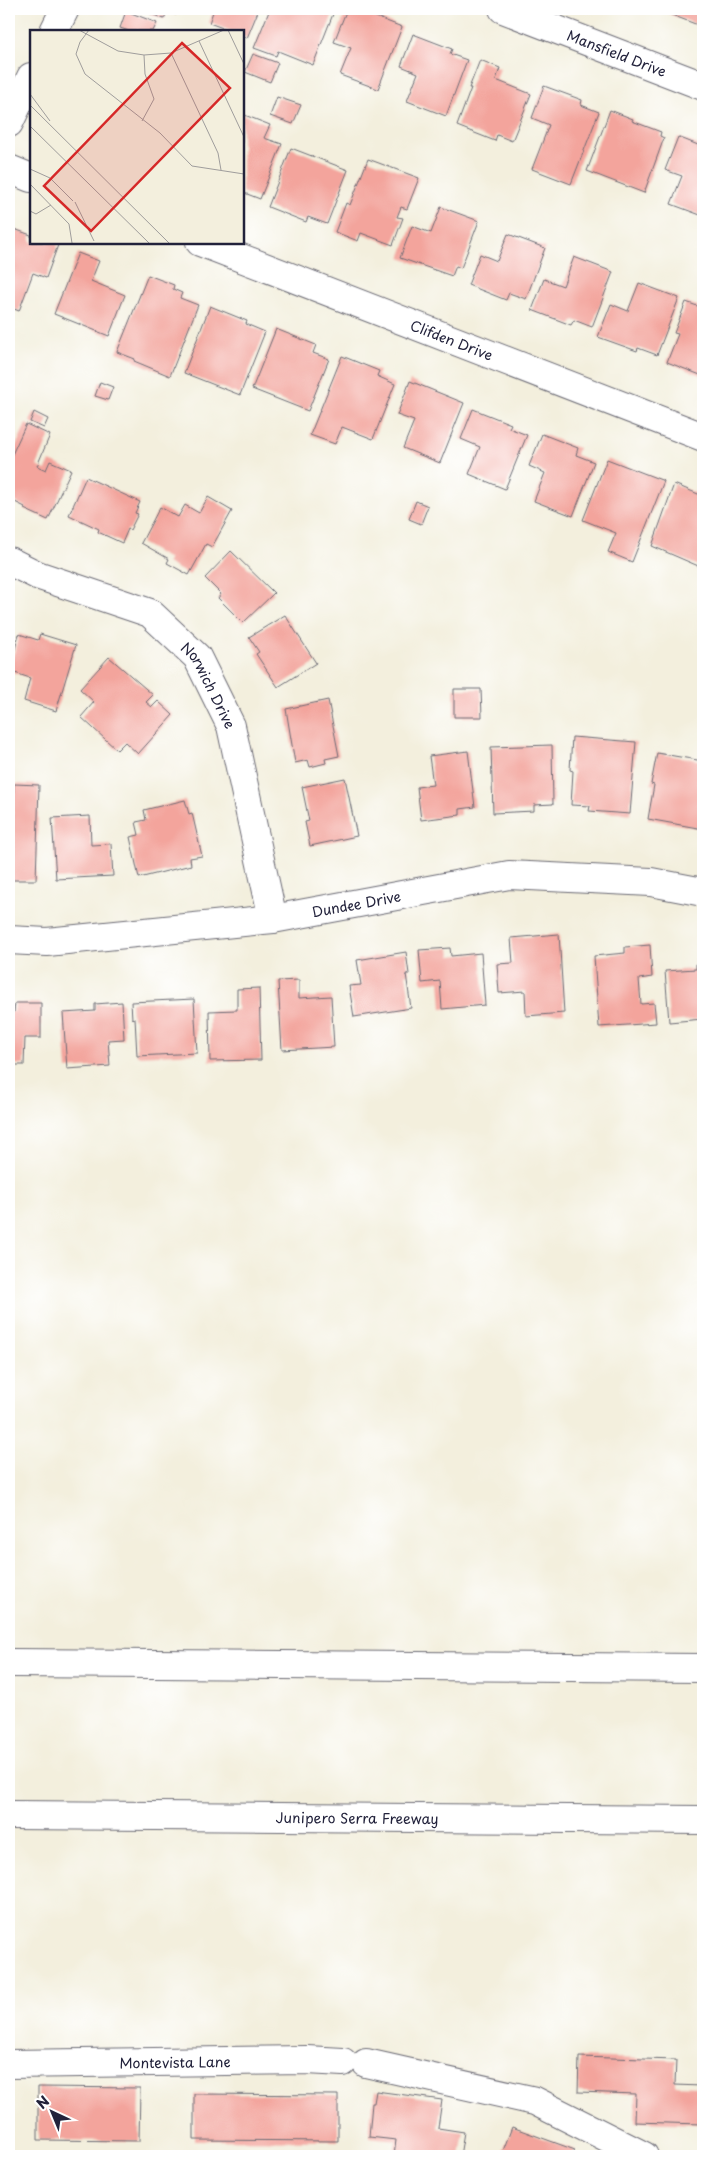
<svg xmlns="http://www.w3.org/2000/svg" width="712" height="2165" viewBox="0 0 712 2165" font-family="'Playpen Sans',sans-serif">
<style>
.building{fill:#f3a49c}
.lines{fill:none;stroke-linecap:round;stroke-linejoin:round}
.minor-casing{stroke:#6b6a74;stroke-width:30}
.highway-casing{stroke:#6b6a74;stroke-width:30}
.minor{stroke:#fff;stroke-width:28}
.highway{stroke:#fff;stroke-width:28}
.labels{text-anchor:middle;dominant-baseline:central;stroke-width:4;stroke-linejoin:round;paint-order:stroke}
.street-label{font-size:14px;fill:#22223b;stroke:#fff}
.inset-road{fill:none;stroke:#9f9d9c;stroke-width:1}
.view{fill:#d62828;fill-opacity:0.15;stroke:#d62828;stroke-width:2.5}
.inset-edge{fill:none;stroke:#22223b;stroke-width:2.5}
</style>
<rect width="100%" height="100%" fill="#fff"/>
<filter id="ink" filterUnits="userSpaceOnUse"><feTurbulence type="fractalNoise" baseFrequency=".02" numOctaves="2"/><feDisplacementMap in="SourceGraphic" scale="10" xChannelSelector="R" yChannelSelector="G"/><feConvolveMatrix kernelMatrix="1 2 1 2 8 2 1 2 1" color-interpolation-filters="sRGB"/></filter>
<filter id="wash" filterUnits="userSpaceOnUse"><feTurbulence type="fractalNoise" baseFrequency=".0096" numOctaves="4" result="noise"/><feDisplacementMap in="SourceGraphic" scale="20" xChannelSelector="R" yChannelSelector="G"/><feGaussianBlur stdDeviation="1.12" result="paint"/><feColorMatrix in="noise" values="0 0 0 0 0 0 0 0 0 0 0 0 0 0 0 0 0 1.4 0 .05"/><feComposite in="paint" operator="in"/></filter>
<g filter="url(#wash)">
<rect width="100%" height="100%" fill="#f3efdd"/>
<g id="blocks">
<path class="building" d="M139,9H178L176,15L167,12L164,19Z
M214,9H259L247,38L242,36V31H231L209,23Z
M270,9H335L313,65L278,51L276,56L254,48Z
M347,9H355L402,27L378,89L340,75L351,48L334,42Z
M656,9H703V22L700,20L698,25Z
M126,11L157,23L153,31H129L120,28Z
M413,34L452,49L450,54L467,60L446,116L407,101L418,73L401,66Z
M253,54L278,63L270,82L245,72Z
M480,60L500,68L496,80L531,94L512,141L497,135L495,141L457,126L471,88H469Z
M544,86L582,100L581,105L599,112L571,184L532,169L549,125L532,118Z
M277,97L301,105L293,124L270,116Z
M610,110L633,119L632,121L661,132L660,136L664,138L644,193L587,171Z
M242,114L270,125L264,138L282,144L260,199L242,192Z
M678,137L703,147V216L671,204L682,176L665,170Z
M291,148L348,170L327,224L308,217L306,222L268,207Z
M368,159L419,178L407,209L401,207L397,217L403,218L393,245L361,233L358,241L335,232L346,203L350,205Z
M441,207L479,221L461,268L456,266L452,276L400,258L412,226L431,233Z
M14,229L31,235V242H52L58,245L46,278L33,273L19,311L9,307V243Z
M508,234L545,248L526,299L509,293L506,300L468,285L480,254L497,261Z
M78,253L99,261L91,281L125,295L109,336L54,314Z
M574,257L613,272L592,327L574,320L571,325L532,310L544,279L563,286Z
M148,275L174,285L173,289L182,293L180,298L198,305L170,376L134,361L135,359L117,352Z
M639,283L679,298L657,355L638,348L637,351L598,337L611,304L628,311Z
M686,302L703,308V376L667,362L678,334L674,333Z
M210,306L247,321L246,324L265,332L240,395L184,373Z
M276,329L316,345L313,353L329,359L308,411L252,389Z
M342,356L379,371L377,376L395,384L373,439L342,427L335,444L310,435Z
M410,381L464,403L440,463L403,448L414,421L397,415Z
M100,382L113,387L108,400L95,396Z
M473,409L511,424L509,428L527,435L505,489L469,474L480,447L461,439Z
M34,412L48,419L44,428L30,422Z
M26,424L50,435L37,466L46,470L50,461L71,470L48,520L24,509L25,507L9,499V461Z
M542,434L578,448L576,455L594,462L573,516L534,501L545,473L529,466Z
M607,459L664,481L632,562L608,552L616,533L583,520Z
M86,477L140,502L135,513L138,514L130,530L128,529L122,543L98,532L99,529L69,515Z
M674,484L703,496V568L652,546Z
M208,497L232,511L212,547L206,544L189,575L167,563L169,559L141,543L160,507L178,517L185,505L199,513Z
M416,501L428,506L421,524L409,519Z
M231,551L274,593L243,623L218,598L221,594L205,578Z
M285,615L316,663L278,687L256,654L259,652L249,637Z
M19,634L38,640L40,634L76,645L56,711L24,701L30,678L9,671Z
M109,657L153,695L146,702L152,707L158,701L173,715L138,754L125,742L117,750L81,717L94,702L80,689Z
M454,689H481L482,717H454Z
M328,700L339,756L325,759L326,763L310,767L308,760L295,763L286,709Z
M572,737L636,742L630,814L589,811L590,806L571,805L573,771L570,770Z
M552,745L553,804L534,805V811L493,813L491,747Z
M468,751L475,807L460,809V815L421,820L417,787L433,785L429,756Z
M657,753L703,761V829L648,819L654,785L651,784Z
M345,778L357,836L310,846L305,822L309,821L302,787Z
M14,784L39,785L36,880H9V814H13Z
M185,800L189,814L192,813L202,856L190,858L191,865L139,878L130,837L139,835L136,822L146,820L144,810Z
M90,816L91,845L111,844L113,876L56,879L52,818Z
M559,934L564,1013L526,1016L525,991L499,993L497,964L513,963L511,938Z
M650,945L652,977L639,979L641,1004L654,1003L656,1023L599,1027L594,956L625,953V947Z
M450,948L451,956L481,953L485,1005L442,1009L440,981L422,983L419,950Z
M406,952L409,974H406L411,1008L354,1017L349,986L361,985L357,960Z
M703,962V1019L669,1022L665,971L696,969V963Z
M299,980V998L331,996L334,1047L282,1050L278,981Z
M259,988L261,1060L210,1061L209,1011L237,1010V989Z
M194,999L197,1053L137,1056L135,1018L132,1019L131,1002Z
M122,1002L124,1039L108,1040L110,1066L67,1069L63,1013L95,1011V1004Z
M15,1003H41V1038H25L24,1065H9V1011L14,1012Z
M579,2057L676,2060L675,2085L701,2086V2094H703V2140H700L701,2124L635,2122L636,2094L578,2092Z
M38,2087L140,2088L139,2141L38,2140Z
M376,2091L442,2100L438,2128L464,2132L460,2156H394L396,2140L369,2137L372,2103H374Z
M194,2094L338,2095V2141L194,2140Z
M512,2127L575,2150L572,2156H501Z"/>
</g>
</g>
<g filter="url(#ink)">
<use href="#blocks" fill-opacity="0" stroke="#6b6a74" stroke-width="1"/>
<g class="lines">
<g class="minor-casing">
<g id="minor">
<path id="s1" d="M503,9L703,86"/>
<path d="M54,31L65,9"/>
<path d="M9,123L31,77"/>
<path d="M9,169L31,178"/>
<path id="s2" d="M200,242L703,437"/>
<path id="s3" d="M9,561L37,575L150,613L197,657L231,726L273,919"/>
<path id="s4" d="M9,940L47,942L273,919L509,875L651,882L703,892"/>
<path d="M366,2063L535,2101L644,2156"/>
<path id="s5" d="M9,2064L307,2060L343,2062"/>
</g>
</g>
<g class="highway-casing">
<g id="highway">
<path d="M9,1663L703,1668"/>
<path id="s6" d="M9,1815L703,1820"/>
</g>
</g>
<use href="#minor" class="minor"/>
<use href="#highway" class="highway"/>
</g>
</g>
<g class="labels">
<g class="street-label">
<text stroke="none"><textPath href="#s1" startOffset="122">Mansfield Drive</textPath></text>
<text stroke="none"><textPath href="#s2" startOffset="270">Clifden Drive</textPath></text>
<text stroke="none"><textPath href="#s3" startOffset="245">Norwich Drive</textPath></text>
<text stroke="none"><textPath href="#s4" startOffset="350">Dundee Drive</textPath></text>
<text stroke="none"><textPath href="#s6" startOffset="348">Junipero Serra Freeway</textPath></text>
<text stroke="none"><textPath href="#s5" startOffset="166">Montevista Lane</textPath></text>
</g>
</g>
<g transform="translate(30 30)">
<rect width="214" height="214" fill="#f3efdd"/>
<path class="inset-road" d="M49,0L88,21L114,25L141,23L194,0M59,0L50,12L46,24L55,44L130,103L162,136L214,144M198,0L214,34M169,11L214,107M141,23L188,123L191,140M0,64L20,91M0,75L139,213M112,91L124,69L115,44L114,25M0,96L119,213M0,139L20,148L43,171M0,154L39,194L42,213M45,172L64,211M0,181L6,184L21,175"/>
<path class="view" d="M152,13L200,58L61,201L14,156Z"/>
<rect width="214" height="214" class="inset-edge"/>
</g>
<rect width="712" height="2165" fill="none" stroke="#fff" stroke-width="30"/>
<g transform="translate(52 2112) rotate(316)" stroke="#ffffff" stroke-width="4" paint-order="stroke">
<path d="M0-4L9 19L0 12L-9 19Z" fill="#22223b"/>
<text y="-8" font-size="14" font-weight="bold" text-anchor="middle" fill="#22223b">N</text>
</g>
</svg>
